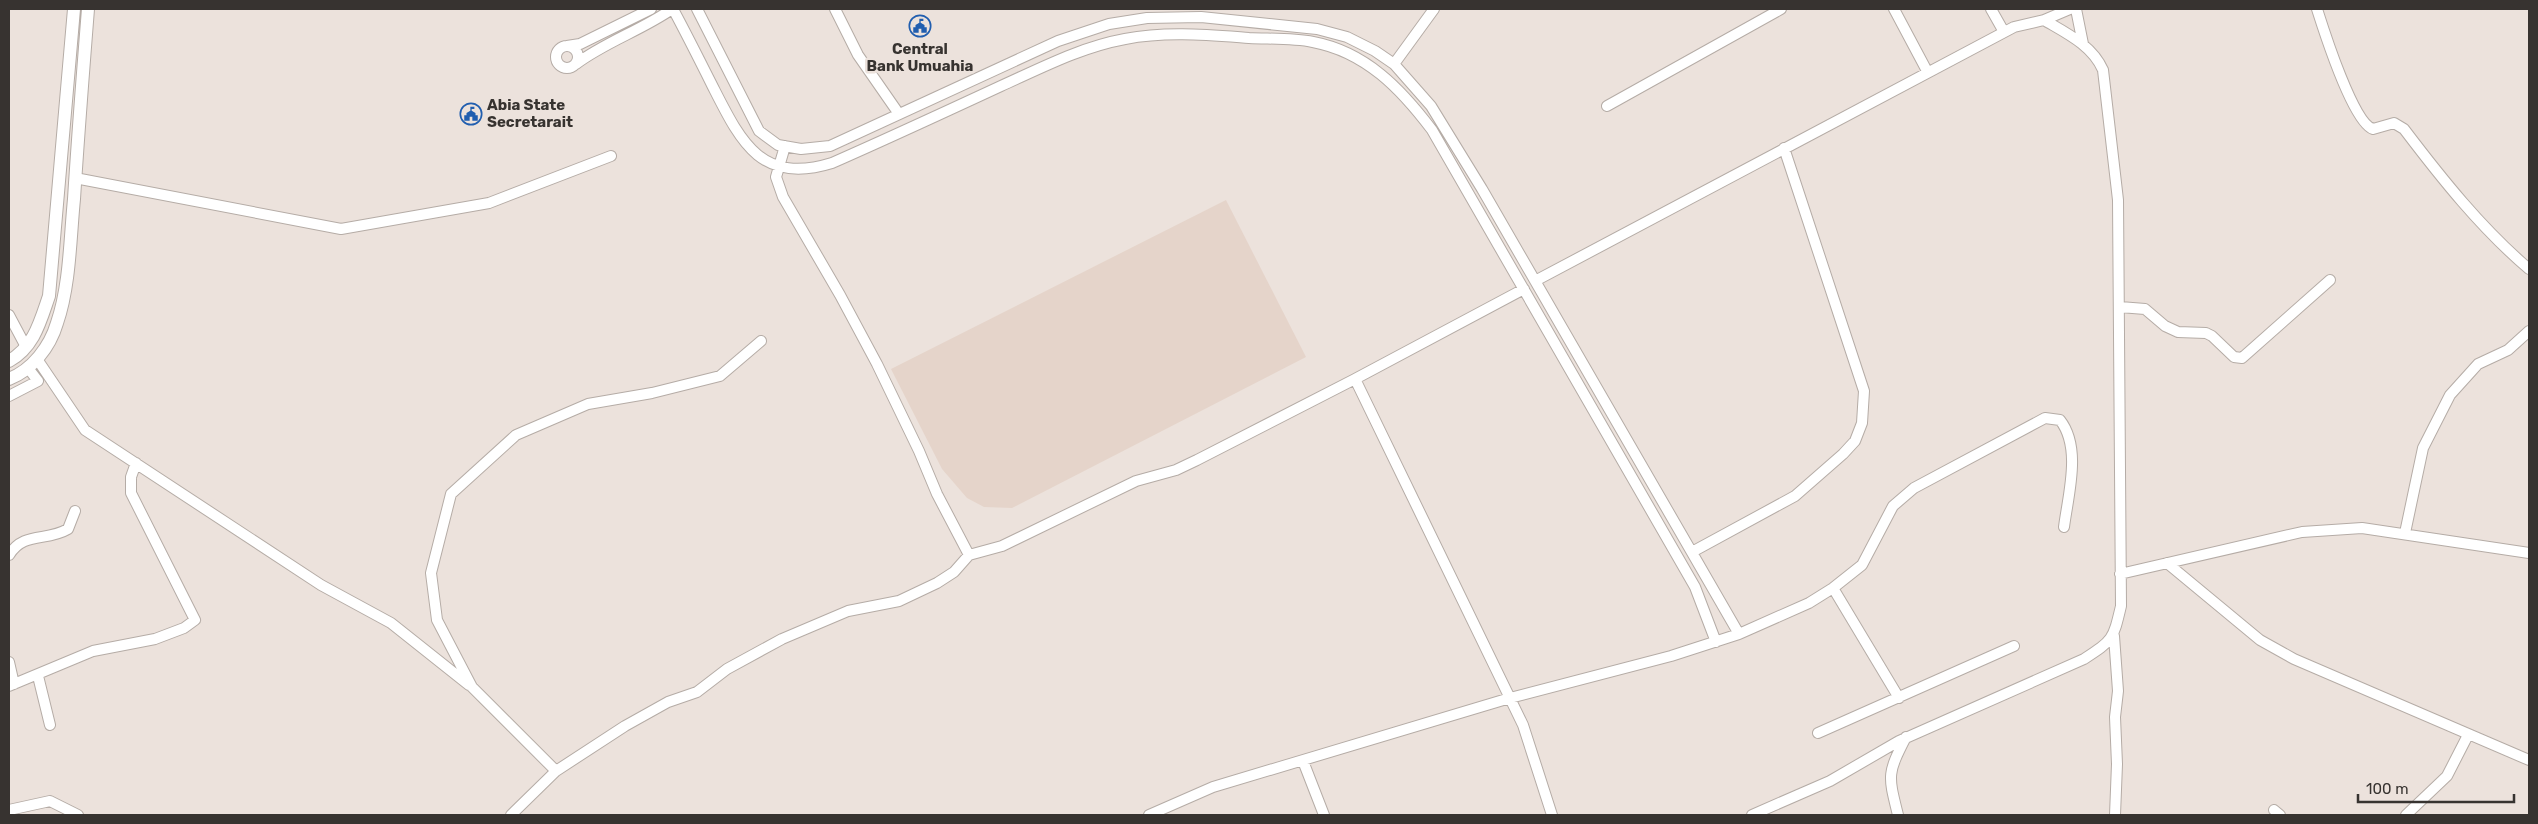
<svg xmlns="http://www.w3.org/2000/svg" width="2538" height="824" viewBox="0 0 2538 824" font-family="Rubik,sans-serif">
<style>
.built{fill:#e5d4ca}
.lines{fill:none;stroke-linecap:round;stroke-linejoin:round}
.minor-casing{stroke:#b5aca6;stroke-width:12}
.tertiary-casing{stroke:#b5aca6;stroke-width:14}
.minor{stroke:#fff;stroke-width:10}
.tertiary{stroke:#fff;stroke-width:12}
.labels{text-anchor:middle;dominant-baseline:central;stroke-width:5;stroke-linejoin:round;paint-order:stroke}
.poi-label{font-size:15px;font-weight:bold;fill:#373330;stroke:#ece2dc}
</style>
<rect width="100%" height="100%" fill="#ece2dc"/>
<path class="built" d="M1226,200L1306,357L1012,508L984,507L967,498L942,469L891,369Z"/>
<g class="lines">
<g class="minor-casing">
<path id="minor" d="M673,9C687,35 700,61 713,87C741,142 761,185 832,163C889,138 945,112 1001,86C1041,68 1081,47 1125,39C1166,31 1208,35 1249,38C1270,39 1293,38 1313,42C1366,52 1401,89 1432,130L1695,587L1716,642
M697,9L759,131L778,145L801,149L830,146L1058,41L1109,24L1147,18L1201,17L1317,29L1347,37L1375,51L1394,64L1431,106L1482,189L1739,634
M835,9L858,55L899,114
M1894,9L1927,71
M1991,9L2004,32
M2076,9L2083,44
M2317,9C2324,31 2353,123 2373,129L2394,123L2404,129C2442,179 2481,228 2529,269
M2044,20L2070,9
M567,46L580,44L651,9
M556 57a11 11 0 1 1 22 0a11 11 0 1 1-22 0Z
M576,64C605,42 642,30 672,9
M1394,64L1434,9
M1607,106L1781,9
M785,146L776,177L783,197L840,295L877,364L919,451L937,494L969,555
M75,178L341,229L489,203L611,156
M1535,281L2014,27L2044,20C2066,33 2092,45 2103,70L2118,200L2121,606C2113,640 2113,640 2084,659L1899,741L1830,781L1752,815
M1524,289L1355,379L1523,725L1552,815
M2120,307L2145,309L2165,326L2178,332L2206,333L2212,336L2234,357L2242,358L2330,280
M9,315L26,347
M761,341L720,376L652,393L588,404L516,435L451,494L431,573L437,620L472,687L556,771L625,726L668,702L697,692L727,669L782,639L848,611L899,601L937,583L954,572L969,555L1002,546L1136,481L1176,470L1197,460L1355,379
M37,359L85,430L321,585L391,623L469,685
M9,396L38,381L28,368
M2405,533L2423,448L2450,395L2478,364L2508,350L2529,331
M1692,552L1795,496L1843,454L1855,441L1862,423L1864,391L1784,148
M9,555C24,531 46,542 68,529L75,511
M2167,563L2260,640L2294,659L2529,760
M2120,574L2302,532L2362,528L2529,553
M1833,588L1899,698
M2114,636L2118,691L2115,717L2117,764L2115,815
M9,662L14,684
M38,676L50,725
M9,686L93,651L155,639L184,628L195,620L131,493V477L136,463
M1818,733L2014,646
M1303,761L1324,815
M9,810L50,801L78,815
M2274,810L2280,815
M511,815L556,771
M1149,815L1213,787L1510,698L1671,656L1739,634L1809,603L1833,588L1862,565L1893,506L1914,488L2045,418L2060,420C2082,448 2068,495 2064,527
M1898,815C1888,775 1887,774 1906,737
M2406,815L2447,776L2468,735"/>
</g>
<g class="tertiary-casing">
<path id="tertiary" d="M9,361C34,347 40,322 49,296L74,9
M9,379C32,370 50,347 57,323C70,285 70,239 74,199C78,135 83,72 88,9"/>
</g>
<use href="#minor" class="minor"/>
<use href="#tertiary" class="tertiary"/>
</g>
<defs>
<g id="civic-ring" transform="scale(1.125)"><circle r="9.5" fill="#ece2dc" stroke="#215eaf" stroke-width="1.5"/><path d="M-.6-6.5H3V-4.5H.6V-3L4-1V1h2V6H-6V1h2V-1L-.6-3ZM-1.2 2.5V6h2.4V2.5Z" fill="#215eaf"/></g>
</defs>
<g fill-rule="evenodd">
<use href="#civic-ring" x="920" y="26"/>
<use href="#civic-ring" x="471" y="114"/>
</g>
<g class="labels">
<g class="poi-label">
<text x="920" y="49">Central<tspan x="920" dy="17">Bank Umuahia</tspan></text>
<text x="487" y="105" text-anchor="start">Abia State<tspan x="487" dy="17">Secretarait</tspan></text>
</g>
</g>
<rect width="2538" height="824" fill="none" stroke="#373330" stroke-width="20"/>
<path d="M2358 794v8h156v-8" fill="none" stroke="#373330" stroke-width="2.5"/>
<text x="2366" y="794" font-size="15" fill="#373330" stroke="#ece2dc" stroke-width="4" paint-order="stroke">100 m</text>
</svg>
